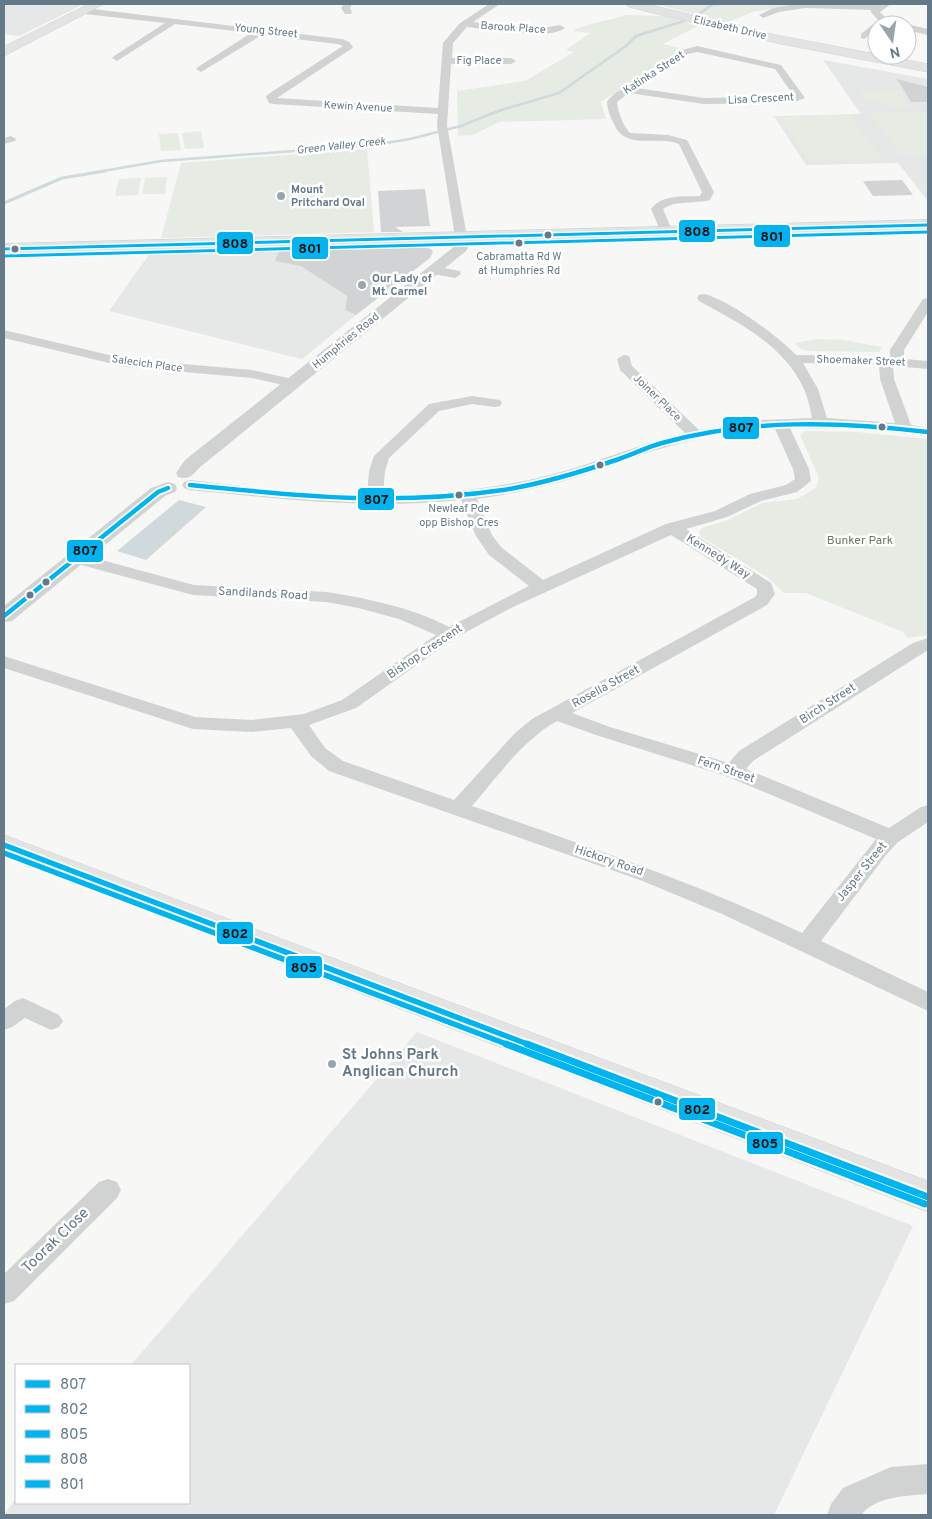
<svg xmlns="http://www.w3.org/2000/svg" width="932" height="1519" viewBox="0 0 932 1519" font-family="Overpass,sans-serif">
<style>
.built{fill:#e6e7e7}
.green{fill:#e6ebe4}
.water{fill:#d0d9dc}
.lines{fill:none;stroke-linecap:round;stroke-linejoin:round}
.stream-far1{stroke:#d0d9dc;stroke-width:2.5}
.stream{stroke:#d0d9dc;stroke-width:3}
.building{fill:#d2d3d4}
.secondary-casing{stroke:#d2d4d5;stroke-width:1}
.primary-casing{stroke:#d2d4d5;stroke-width:1}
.minor{fill:#d1d2d2;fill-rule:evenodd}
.tertiary{fill:#d1d2d2;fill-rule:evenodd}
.secondary{fill:#e3e3e3;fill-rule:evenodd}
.primary{fill:#e3e3e3;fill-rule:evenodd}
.bus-1-casing{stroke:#fff;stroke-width:8}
.bus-2-far1-casing{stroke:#fff;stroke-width:9}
.bus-2-casing{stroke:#fff;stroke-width:11}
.bus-3-far1-casing{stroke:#fff;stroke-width:9}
.bus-3-casing{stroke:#fff;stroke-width:11}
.bus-4-casing{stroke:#fff;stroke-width:5.5}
.bus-5-casing{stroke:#fff;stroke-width:5.5}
.bus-1{stroke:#00b5ef;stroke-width:4.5}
.bus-2-far1{stroke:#00b5ef;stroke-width:5.5}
.bus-2{stroke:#00b5ef;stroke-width:7}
.bus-3-far1{stroke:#00b5ef;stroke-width:5.5}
.bus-3{stroke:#00b5ef;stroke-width:7}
.bus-4{stroke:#00b5ef;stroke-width:3}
.bus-5{stroke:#00b5ef;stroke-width:3}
.poi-dot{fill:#97a5af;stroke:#fff;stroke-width:2}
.bus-dot{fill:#647989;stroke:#fff;stroke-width:2}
.labels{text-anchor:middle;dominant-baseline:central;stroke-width:5;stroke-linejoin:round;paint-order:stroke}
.far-street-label{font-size:11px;fill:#647989;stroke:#fff}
.far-water-label{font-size:11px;font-style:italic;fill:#5f7b84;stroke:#fff}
.far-poi-label{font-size:11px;font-weight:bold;fill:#647989;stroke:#fff;text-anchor:start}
.bus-label{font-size:11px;fill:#647989;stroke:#fff}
.park-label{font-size:12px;fill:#657a60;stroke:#fff}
.street-label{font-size:12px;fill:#647989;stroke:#fff}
.near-poi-label{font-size:15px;font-weight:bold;fill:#647989;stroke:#fff;text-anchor:start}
.near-street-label{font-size:15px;fill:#647989;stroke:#fff}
.line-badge{stroke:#fff;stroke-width:2}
.pale-badge-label{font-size:14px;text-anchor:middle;font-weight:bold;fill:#111}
</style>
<rect width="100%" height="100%" fill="#f7f7f6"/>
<path class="built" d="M4,4H84L19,36L4,34Z
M823,60L928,79V201L898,163L806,165L774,116L861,114Z
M280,249L276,260L318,269L347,296L345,310L356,315L302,359L109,311L150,253Z
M417,1032L913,1226L774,1515H4L16,1498V1503H189V1365H131Z"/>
<path class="green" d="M656,4H800L752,12L727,23Z
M626,15L665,16L698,26L663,44L683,49L601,102L606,119L499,122L473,135L458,136L457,91L525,81L574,52L566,50L590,33L573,31C587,23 609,21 626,15Z
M860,90H880L887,103L881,90H901L908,103H904L908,104L911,108L886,107L884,103L866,102Z
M928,112V156H901L869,113Z
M850,115L883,159L809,161L779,117Z
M201,131L204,148L185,149L182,133Z
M178,133L181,150L161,151L159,134Z
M367,149L374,232L161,238L181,163Z
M167,177L165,194H142L145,178Z
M141,178L138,195L115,196L119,179Z
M818,339L843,340L882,347L879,352L809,351L801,349L795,343Z
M806,431L857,432L928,439V635L907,638L903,632L806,593H784L767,577L701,537L699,532L702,528L728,520L762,503L797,499L816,488L819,478L800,435Z"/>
<path class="water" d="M179,500L206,507L146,560L117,551Z"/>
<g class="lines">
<path class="stream-far1" d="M97,172L161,161L374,145L410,139L461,126L498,111L559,93L626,46L636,36L681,22L702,12L713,4"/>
<path class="stream" d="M4,203L62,178L105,171"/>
</g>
<path class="building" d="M897,79L928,87V102H911Z
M902,180L913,195L873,196L863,181Z
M425,189L430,226L395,227L403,232H381L378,191Z
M424,245L433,251L430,258L356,315L345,310L347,296L301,266L275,261L280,249Z"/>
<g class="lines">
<g class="secondary-casing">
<path id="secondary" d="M89,4H104L4,56V47Z
M4,835L928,1181V1212L4,856Z"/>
</g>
<g class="primary-casing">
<path id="primary" d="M627,4H647L776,35L928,64V72L776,43L629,7Z
M928,220V230L4,254V244Z"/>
</g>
<path class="minor" d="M344,4H352L350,8L352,12L351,14H345L341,8Z
M489,4H500L473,22L536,29L560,25L565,28C548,41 488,29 467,27L453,43L452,58H511L516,61L511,64H451L447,125L467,237L461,241L455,237L437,125L438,114L273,104L269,103L266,97L267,95L343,46L337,44L262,35L201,72L196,69L198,67L251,33L175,24L117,61L112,58L114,56L165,23L85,14L81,11L85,8L342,39L349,42L353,47L351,49L277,98L438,108L443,43L459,24Z
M797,4L876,5L891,4L880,12L886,18L903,25L884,23L877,25V30L864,39L861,38V34L878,20L871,12V10L805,8L779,12L763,18L759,15L773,8Z
M907,24L928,29V35L907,30V25H904Z
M697,46L781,65L805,98L792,103L704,104L629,93L617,102C618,112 623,126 630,133L668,135L687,140L714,192L710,200C696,204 675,200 663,209L672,230L666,234L660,230L651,209C662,194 684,197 700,196L702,192L679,144C657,135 625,151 614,124C610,116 607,109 607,101L614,94L682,50ZM697,52L775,69L794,96L704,98L637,88L688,54Z
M11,136L16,139L15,141L4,144V138Z
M433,266L460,271L461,274L455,278L428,273L427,270Z
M704,294C729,300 778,336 796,355L890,357V350L923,299L928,298V312L904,350V359L928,361V369L893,366L894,379L911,425L928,428V436L861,429L790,428L809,469L811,481L797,492L761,501L727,517L686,529L771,583L775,594L767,605L572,713L610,727L729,763L739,751L913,643L928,638V650L753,761L746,769L889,828L921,807L928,805V822L898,842L886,855L821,941L928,992V1011L722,914L640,880L329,771L311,756L291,728L252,732L193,729L4,668V656L195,717L252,720L304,714L342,700L436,635L399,619L358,608L327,602L193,595L70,562L67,558L70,554L76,553L194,585L327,592C369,599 411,607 449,627L529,586L489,555L476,536L461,500C367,510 283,499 190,490L184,488L182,485L184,482L190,480L285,491L367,495L369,471L374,456L429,404L472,396L500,400L502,403L500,406L495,407L472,404L439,411L389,458L385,471L383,495C440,494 496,489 550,475C596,463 639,444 685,433L620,370L617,359L624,355L629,356L632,366L699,430L761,420L812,418C810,408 808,398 804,389C784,345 739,323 699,301L697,298L699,295ZM803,363L879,365L880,379L895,423L827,418L818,389ZM775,429L793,469L795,479L786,485L750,494L715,511L666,524L543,580L501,547L492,535L477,499C511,494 544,487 577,477C607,468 636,455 667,447C702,436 739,431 775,429ZM671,535L757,589V594L755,597L532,719L515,733L454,800L343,761L325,748L309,725L356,708L455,638L513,607ZM557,721L596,735L726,776L876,839L802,933C694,882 584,845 472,806C498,776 523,740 557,721Z
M4,330L126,359L252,370L297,380L299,383L297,386L292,387L252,378L126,367L4,338Z
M23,998L59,1015L63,1021L59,1027L51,1030L25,1018L12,1027L4,1030V1009L15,1001Z
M108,1179L117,1182L121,1190L117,1198L14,1301L4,1304V1274L99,1182Z
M928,1464V1494C906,1496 876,1496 861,1515H827L831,1504L843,1488L891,1467Z"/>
<path class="tertiary" d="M461,233L466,234L470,244L466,251L199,468C192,476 189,480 178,477L176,473L185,460L455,246L454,237L456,234Z
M168,482L175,484L177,488L175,492L165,496L12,621L4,622V606L151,488Z"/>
<use href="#secondary" class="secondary"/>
<use href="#primary" class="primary"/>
<g class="bus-1-casing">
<path id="bus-1" d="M190,485C298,496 394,506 503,490C542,484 581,472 619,459C634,454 647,447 662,443C750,419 838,421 928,432
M4,616L158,492L168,488"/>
</g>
<g class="bus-2-far1-casing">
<path id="bus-2-far1" d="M4,845L530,1045"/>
</g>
<g class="bus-2-casing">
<path id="bus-2" d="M527,1044L928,1197"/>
</g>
<g class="bus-3-far1-casing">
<path id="bus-3-far1" d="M4,853L509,1045"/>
</g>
<g class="bus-3-casing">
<path id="bus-3" d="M506,1044L925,1204"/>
</g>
<g class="bus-4-casing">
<path id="bus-4" d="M4,249L928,225"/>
</g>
<g class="bus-5-casing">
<path id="bus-5" d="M4,256L928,232"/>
</g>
<use href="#bus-1" class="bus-1"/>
<use href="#bus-2-far1" class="bus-2-far1"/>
<use href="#bus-2" class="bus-2"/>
<use href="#bus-3-far1" class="bus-3-far1"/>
<use href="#bus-3" class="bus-3"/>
<use href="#bus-4" class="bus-4"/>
<use href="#bus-5" class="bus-5"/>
</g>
<g class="poi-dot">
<circle cx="281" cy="196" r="5"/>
<circle cx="362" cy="285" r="5"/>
<circle cx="332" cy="1064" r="5"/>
</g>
<g class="bus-dot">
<circle cx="548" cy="235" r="4.5"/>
<circle cx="519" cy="243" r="4.5"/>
<circle cx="15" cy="249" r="4.5"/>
<circle cx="882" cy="427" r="4.5"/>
<circle cx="600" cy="465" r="4.5"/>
<circle cx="459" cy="495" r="4.5"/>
<circle cx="46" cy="582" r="4.5"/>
<circle cx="30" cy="595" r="4.5"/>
<circle cx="658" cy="1102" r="4.5"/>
</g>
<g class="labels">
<g class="far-street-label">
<text transform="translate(513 28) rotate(4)">Barook Place</text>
<text transform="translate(730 28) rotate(13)">Elizabeth Drive</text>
<text transform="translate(266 31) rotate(6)">Young Street</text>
<text x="479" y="61">Fig Place</text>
<text transform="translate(654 73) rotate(-33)">Katinka Street</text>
<text transform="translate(761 99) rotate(-3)">Lisa Crescent</text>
<text transform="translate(358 107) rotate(3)">Kewin Avenue</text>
<text transform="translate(346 341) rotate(-39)">Humphries Road</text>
<text transform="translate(861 361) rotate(2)">Shoemaker Street</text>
<text transform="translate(147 364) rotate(8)">Salecich Place</text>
<text transform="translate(657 398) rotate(44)">Joiner Place</text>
</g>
<g class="far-water-label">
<text transform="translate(341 146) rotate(-6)">Green Valley Creek</text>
</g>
<g class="far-poi-label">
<text x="291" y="190">Mount<tspan x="291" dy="13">Pritchard Oval</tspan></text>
<text x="372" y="279">Our Lady of<tspan x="372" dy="13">Mt. Carmel</tspan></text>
</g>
<g class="bus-label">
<text x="519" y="257">Cabramatta Rd W<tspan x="519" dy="14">at Humphries Rd</tspan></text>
<text x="459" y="509">Newleaf Pde<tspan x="459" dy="14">opp Bishop Cres</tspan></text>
</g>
<g class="park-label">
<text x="860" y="541">Bunker Park</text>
</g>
<g class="street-label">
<text transform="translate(718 557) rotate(32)">Kennedy Way</text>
<text transform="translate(263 594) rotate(3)">Sandilands Road</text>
<text transform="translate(425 652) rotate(-34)">Bishop Crescent</text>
<text transform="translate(606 687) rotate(-29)">Rosella Street</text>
<text transform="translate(828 704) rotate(-33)">Birch Street</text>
<text transform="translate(726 770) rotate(19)">Fern Street</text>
<text transform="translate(609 861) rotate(19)">Hickory Road</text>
<text transform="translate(862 872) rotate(-51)">Jasper Street</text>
</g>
<g class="near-poi-label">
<text x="342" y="1055">St Johns Park<tspan x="342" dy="17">Anglican Church</tspan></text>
</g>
<g class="near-street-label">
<text transform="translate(56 1241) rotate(-44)">Toorak Close</text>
</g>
</g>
<g class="line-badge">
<rect x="678" y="219" width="38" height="24" rx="5" fill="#00b5ef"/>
<rect x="753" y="224" width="38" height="24" rx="5" fill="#00b5ef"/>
<rect x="216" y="231" width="38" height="24" rx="5" fill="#00b5ef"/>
<rect x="291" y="236" width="38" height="24" rx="5" fill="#00b5ef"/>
<rect x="722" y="416" width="38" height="24" rx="5" fill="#00b5ef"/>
<rect x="357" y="487" width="38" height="24" rx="5" fill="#00b5ef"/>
<rect x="66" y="539" width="38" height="24" rx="5" fill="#00b5ef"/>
<rect x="216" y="921" width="38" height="24" rx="5" fill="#00b5ef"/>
<rect x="285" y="955" width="38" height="24" rx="5" fill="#00b5ef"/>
<rect x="678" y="1097" width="38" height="24" rx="5" fill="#00b5ef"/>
<rect x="746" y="1131" width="38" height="24" rx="5" fill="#00b5ef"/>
</g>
<g class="pale-badge-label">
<text x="697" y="236">808</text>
<text x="772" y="241">801</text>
<text x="235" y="248">808</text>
<text x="310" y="253">801</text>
<text x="741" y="432">807</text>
<text x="376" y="504">807</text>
<text x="85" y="555">807</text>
<text x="235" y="938">802</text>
<text x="304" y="972">805</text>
<text x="697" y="1114">802</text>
<text x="765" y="1148">805</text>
</g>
<rect width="932" height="1519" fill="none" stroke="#647989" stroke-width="10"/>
<rect x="15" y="1364" width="175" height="140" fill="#ffffff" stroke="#c1c9d0"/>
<rect x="25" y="1380" width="25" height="8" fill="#00b5ef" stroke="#c1c9d0"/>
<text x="60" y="1389" font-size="15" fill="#647989">807</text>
<rect x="25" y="1405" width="25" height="8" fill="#00b5ef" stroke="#c1c9d0"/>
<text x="60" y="1414" font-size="15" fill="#647989">802</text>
<rect x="25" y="1430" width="25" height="8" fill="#00b5ef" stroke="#c1c9d0"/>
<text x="60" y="1439" font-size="15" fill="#647989">805</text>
<rect x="25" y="1455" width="25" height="8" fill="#00b5ef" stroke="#c1c9d0"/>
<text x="60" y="1464" font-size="15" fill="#647989">808</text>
<rect x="25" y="1480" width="25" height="8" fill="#00b5ef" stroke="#c1c9d0"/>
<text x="60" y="1489" font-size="15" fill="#647989">801</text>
<g transform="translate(892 40) rotate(167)"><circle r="24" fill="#ffffff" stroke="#c1c9d0"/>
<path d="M0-4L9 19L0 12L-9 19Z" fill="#97a5af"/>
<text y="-8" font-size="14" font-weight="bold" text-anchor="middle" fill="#647989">N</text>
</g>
</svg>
